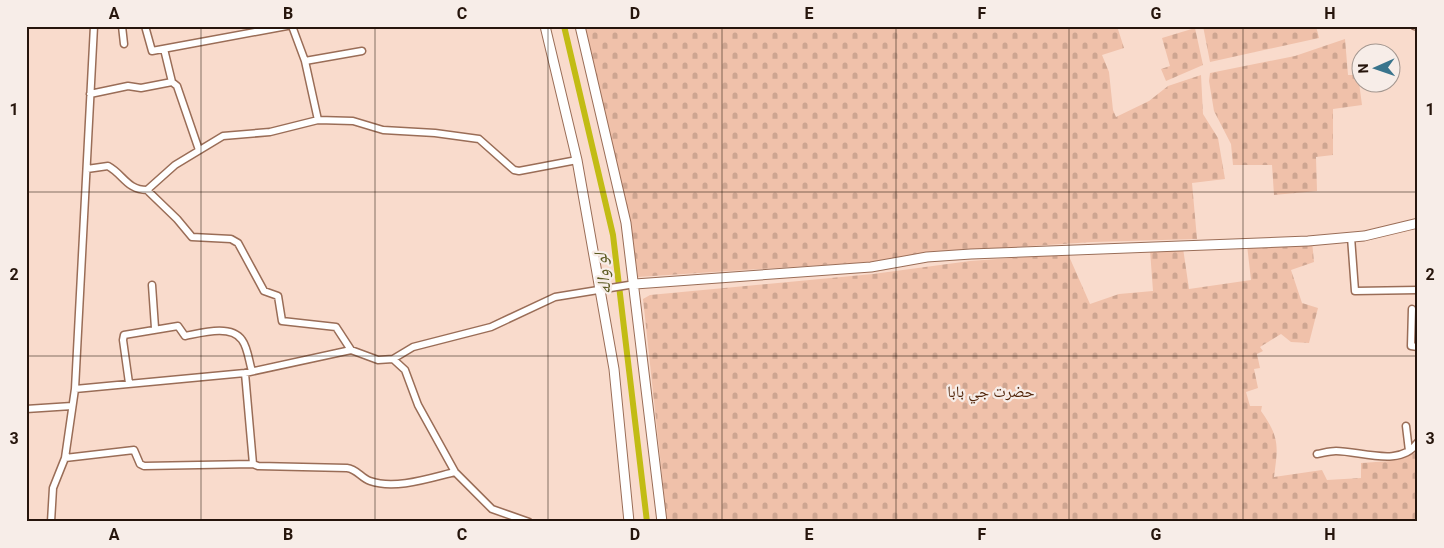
<svg xmlns="http://www.w3.org/2000/svg" width="1444" height="548" viewBox="0 0 1444 548" font-family="Roboto,'Noto Naskh Arabic',sans-serif">
<style>
.cemetery{fill:url(#cemetery-stones)}
.lines{fill:none;stroke-linecap:round;stroke-linejoin:round}
.canal{stroke:#c2bc14;stroke-width:6}
.street-casing{stroke:#9a6d57;stroke-width:9}
.secondary-casing{stroke:#9a6d57;stroke-width:11}
.street{stroke:#fff;stroke-width:6}
.secondary{stroke:#fff;stroke-width:9}
.grid{fill:none;stroke:#26150c;stroke-width:1;stroke-opacity:0.55}
.labels{text-anchor:middle;dominant-baseline:central;stroke-width:4.5;stroke-linejoin:round;paint-order:stroke}
.park-label{font-size:16px;fill:#512409;stroke:#f7ede8}
.water-label{font-size:18px;font-style:italic;fill:#5c5a21;stroke:#f7ede8}
.neatline{fill:none;stroke:#26150c;stroke-width:2}
.grid-label{font-size:16px;text-anchor:middle;font-weight:bold;fill:#26150c}
</style>
<defs>
<pattern id="cemetery-stones" width="16" height="16" patternUnits="userSpaceOnUse" patternTransform="scale(1.25)"><rect width="16" height="16" fill="#f0c1aa"/><path d="M2 7V4a2 2 0 0 1 4 0v3zM10 15v-3a2 2 0 0 1 4 0v3z" fill="#cea591"/></pattern>
</defs>
<rect width="100%" height="100%" fill="#f9dbcc"/>
<path class="cemetery" d="M585,26H1117L1124,48L1102,55L1109,72L1113,110L1116,117L1149,101L1168,86L1201,75L1203,114L1218,138L1225,179L1192,183L1197,239L1093,242L924,253L870,262L638,277L630,220Z
M1203,26H1316L1319,38L1210,62Z
M1195,28L1203,65L1166,81L1161,69L1170,66L1162,38Z
M1345,39L1348,75H1358L1362,105L1333,109V155L1316,157L1317,191L1274,195L1272,165H1233L1231,144L1214,111L1209,81L1210,73L1295,56Z
M1312,241L1314,262L1291,270L1302,303L1318,308L1309,343L1291,342L1281,334L1260,347L1263,351L1257,354L1260,368L1254,369L1258,388L1246,392L1250,406H1262L1261,411C1280,438 1278,446 1274,477L1322,470L1327,480L1361,478V463L1391,461L1418,452V522H667L643,299L650,295L873,274L970,261L1068,254L1090,304L1119,294L1153,291L1150,250L1183,248L1189,289L1251,280L1247,245Z"/>
<g class="lines">
<path class="canal" d="M564,26L613,235L647,522"/>
<g class="street-casing">
<path id="street" d="M122,26L124,44
M145,26L152,51L287,26
M292,26L305,61L362,51
M1414,26L1418,27
M164,49L172,82L177,86L199,150
M305,61L318,120
M90,94L128,86L141,88L172,82
M87,169L108,166C123,174 127,190 147,190L175,165L223,136L270,132L318,120L353,121L383,130L435,133L479,139L514,170L519,171L577,160
M147,190L177,219L192,237L231,239L238,243L264,291L278,296L282,321L336,327L351,350
M1351,237L1355,291L1418,290
M152,285L155,328
M1412,309L1411,346L1418,347
M393,359L405,370L418,405L455,472L492,509L529,522
M245,373L253,464
M129,383L123,340L124,335L178,326L185,336C201,333 231,324 242,340C248,348 249,362 252,371
M75,389L245,373L351,350L378,360L393,359L413,347L491,327L555,297L635,284
M26,409L72,406
M1406,426L1409,451
M1317,454C1323,453 1330,451 1336,451C1361,451 1401,468 1418,442
M65,458L134,450L140,464L144,466L253,464L258,466L347,468C357,469 361,478 370,481C395,490 430,478 455,472
M51,522L53,488L65,458L75,389L94,26"/>
</g>
<g class="secondary-casing">
<path id="secondary" d="M545,26L577,160L614,369L629,522
M580,26L626,223L662,522
M635,284L871,267L927,257L971,254L1308,241L1364,236L1418,223"/>
</g>
<use href="#street" class="street"/>
<use href="#secondary" class="secondary"/>
</g>
<path class="grid" d="M201,26V522M375,26V522M548,26V522M722,26V522M896,26V522M1069,26V522M1243,26V522M26,192H1418M26,356H1418"/>
<g class="labels">
<g class="park-label">
<text x="991" y="391">حضرت جي بابا</text>
</g>
<g class="water-label">
<text transform="translate(602 274) rotate(-97)">لو واله</text>
</g>
</g>
<rect width="1444" height="548" fill="none" stroke="#f7ede8" stroke-width="55"/>
<g transform="translate(1376 68) rotate(268)"><circle r="24" fill="#f7ede8" stroke="#a39790"/>
<path d="M0-4L9 19L0 12L-9 19Z" fill="#39748c"/>
<text y="-8" font-size="14" font-weight="bold" text-anchor="middle" fill="#26150c">N</text>
</g>
<rect x="28" y="28" width="1388" height="492" class="neatline"/>
<g class="grid-label">
<text x="114" y="19">A</text>
<text x="288" y="19">B</text>
<text x="462" y="19">C</text>
<text x="635" y="19">D</text>
<text x="809" y="19">E</text>
<text x="982" y="19">F</text>
<text x="1156" y="19">G</text>
<text x="1330" y="19">H</text>
<text x="14" y="115">1</text>
<text x="1430" y="115">1</text>
<text x="14" y="280">2</text>
<text x="1430" y="280">2</text>
<text x="14" y="444">3</text>
<text x="1430" y="444">3</text>
<text x="114" y="540">A</text>
<text x="288" y="540">B</text>
<text x="462" y="540">C</text>
<text x="635" y="540">D</text>
<text x="809" y="540">E</text>
<text x="982" y="540">F</text>
<text x="1156" y="540">G</text>
<text x="1330" y="540">H</text>
</g>
</svg>
